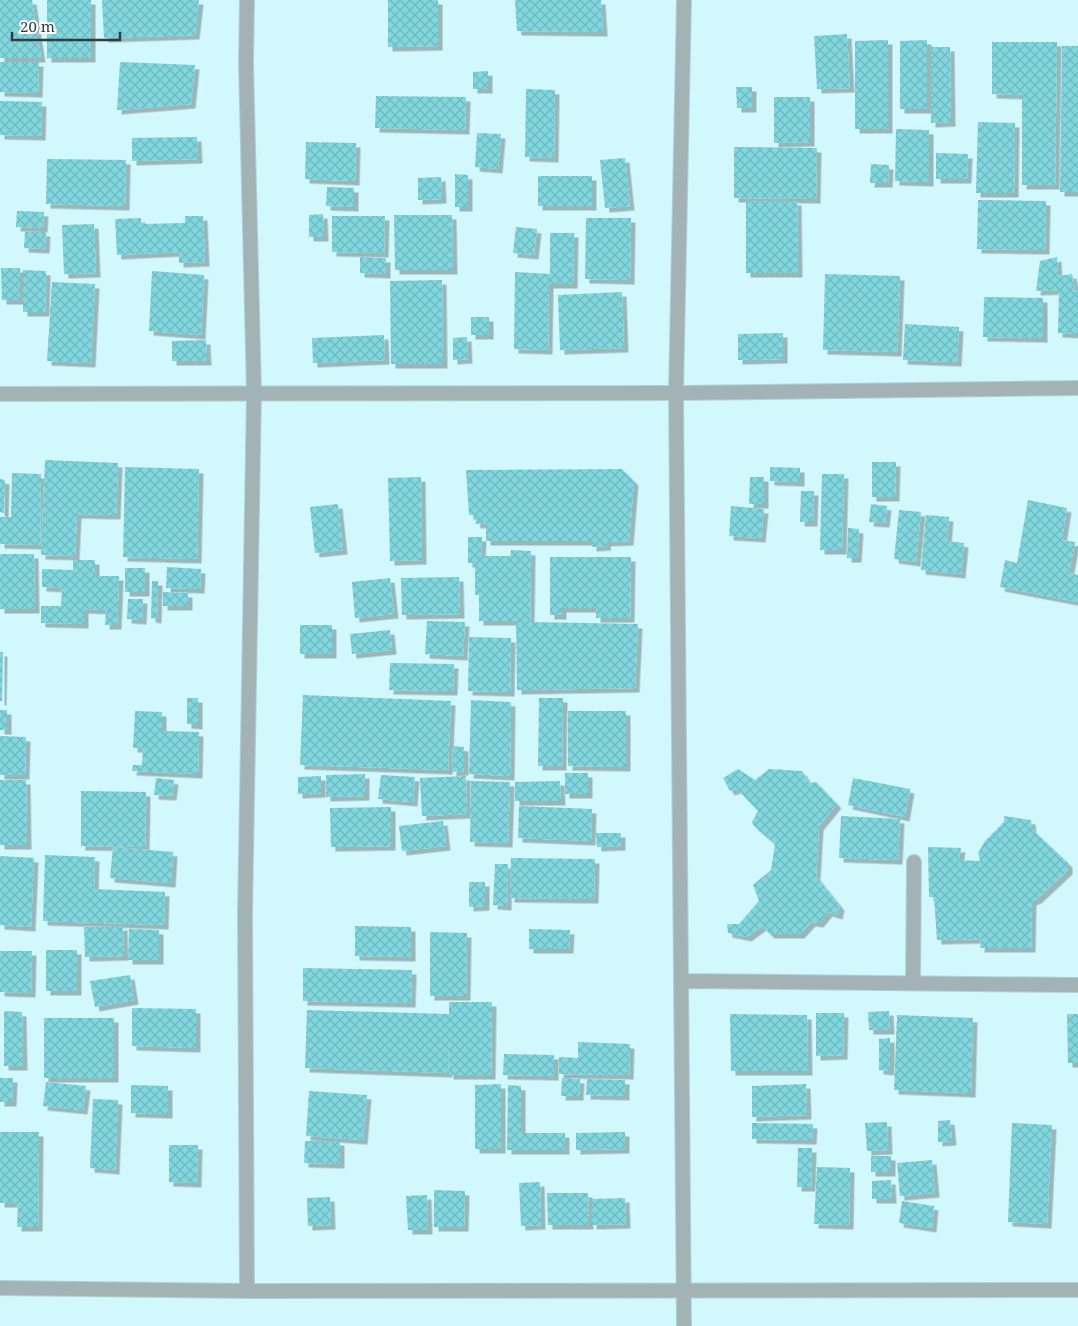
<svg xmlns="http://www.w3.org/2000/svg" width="1078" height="1326" viewBox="0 0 1078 1326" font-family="'Noto Serif',serif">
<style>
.building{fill:url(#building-cross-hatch);filter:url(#shadow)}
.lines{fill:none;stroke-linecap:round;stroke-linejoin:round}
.minor-casing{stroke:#b0d3d6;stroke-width:16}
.tertiary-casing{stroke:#b0d3d6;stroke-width:16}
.minor{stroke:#a3b3b5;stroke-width:14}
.tertiary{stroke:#a3b3b5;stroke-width:14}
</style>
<defs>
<pattern id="building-cross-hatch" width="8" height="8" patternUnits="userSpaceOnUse" patternTransform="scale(1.25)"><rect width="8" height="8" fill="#80d7de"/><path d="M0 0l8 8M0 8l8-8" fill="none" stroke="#6fb9c0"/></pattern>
<filter id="shadow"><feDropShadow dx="4.5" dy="4.5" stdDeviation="0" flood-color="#0004"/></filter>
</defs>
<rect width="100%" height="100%" fill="#d1f8fc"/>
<path class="building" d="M0,0H32L41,58H0Z
M47,0H91V58H47Z
M102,0H199L195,35L104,38Z
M388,0H438V46L388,47Z
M515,0H601L603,32L517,31Z
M847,34L850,88L817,89L814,36Z
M888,40V129H855V41Z
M927,40V109H900V41Z
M992,42H1057L1055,185H1022V95L992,94Z
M1062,46H1078V192H1060Z
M931,47H950L951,122L931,123Z
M0,62H39L38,93L0,92Z
M120,62L195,65L191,104L117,110Z
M488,71V89H473V72Z
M736,87H752V108H737Z
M526,89L555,90L554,158L525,157Z
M376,96L466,97L465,130L375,128Z
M774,97H810V142L774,143Z
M0,101L42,102L41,136L0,135Z
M978,122L1015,123L1014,193H976Z
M896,129L929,130V182L895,181Z
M477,133L501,134L498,169L475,167Z
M197,137L198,159L132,161V138Z
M306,142L356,143L355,181L305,179Z
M734,147L817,148L816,199L734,198Z
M936,153L968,154L967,179H936Z
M625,158L630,206L605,208L600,160Z
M47,159L126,160L125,206L46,204Z
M871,164L889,165L888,183H870Z
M455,174L468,175V207H455Z
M538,176H592V206H538Z
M441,177L442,199L418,200V178Z
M327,187L354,188V207L326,206Z
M978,200L1046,201L1045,250L977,249Z
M746,201H797L798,273H746Z
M17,211L44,212L43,228L16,227Z
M323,214L324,237H309V215Z
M394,215H452L453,270H395Z
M185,216H203L205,262L179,263V252L117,255L115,219L141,218V224L185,223Z
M332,216H385L384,253L332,252Z
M586,218H631L630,280L585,279Z
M94,224L96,273L64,274L62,225Z
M516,227L537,229L534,255L513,253Z
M25,232H46L45,249L24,248Z
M550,233H574L573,284H549L548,350L514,349L515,272L550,274Z
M360,257L386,258V274L360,273Z
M1057,257L1058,276L1072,274L1075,290H1078V334L1058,333L1059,290L1036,291L1040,261Z
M1,268H20V300H2Z
M23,270L46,271L45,312H23Z
M152,271L204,275L201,335L149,331Z
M825,274L900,276L897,352L823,350Z
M442,280L443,364H391L390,281Z
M52,282L95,284L91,363L47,361Z
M622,292L624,348L560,350L558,295Z
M984,297L1043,298V338L983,337Z
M471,317H489V335H471Z
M905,324L959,327L957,362L903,360Z
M783,333V359L738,360V334Z
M384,335L385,360L313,363L312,338Z
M467,337L468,359L453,360V338Z
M206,340L207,361H172V341Z
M45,460L118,463L116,515L77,514L75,556L41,555Z
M872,462H896L895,497H872Z
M125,467L199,469L197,559L123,557Z
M770,467L800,468V482L770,481Z
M622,469L634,481L629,541L606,542L607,546L592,547V541H486V523L476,524L475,515H469L466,470Z
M12,473L41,474L40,545L0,544V517H11Z
M822,474H844L842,550H820Z
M421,477L422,560L390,561L388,478Z
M750,477H764V504H749Z
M0,479L5,480L4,513L0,512Z
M801,491H814L813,522H800Z
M1028,500L1067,508L1062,540L1075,542L1069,573L1078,575V602L1000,587L1005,560L1017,563Z
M338,504L343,550L315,553L310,507Z
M871,504L887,506L885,523L869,522Z
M731,506L764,509L761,538L729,536Z
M899,510L921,512L916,562L894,559Z
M926,515L949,517L947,541L964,543L961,574L921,570Z
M848,528L859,529L857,558H847Z
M468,537H482L481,556H510L511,550L531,551L530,622L638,624L635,688L517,690L516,621H479V595H475V563H468Z
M0,554H34L35,609H0Z
M550,557H631L630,618H596V608H562V615H550Z
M73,560H95V576H119L117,625H105L106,610L84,609V624L41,623V606H61L62,588L42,587V569L73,570Z
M167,567L201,569L200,589L166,588Z
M125,568H145V592H125Z
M459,577L460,614L402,615L401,578Z
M390,578L394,614L355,618L352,582Z
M152,581H158L157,619L151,618Z
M163,592L188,593V606H163Z
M128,599H143L142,620L127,619Z
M427,621L465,622L463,656L425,654Z
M300,625H332V654H300Z
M390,630L392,650L352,654L350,634Z
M469,637L511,638L510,692L468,691Z
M0,652H3L2,701H0Z
M390,663L454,664L453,691L389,690Z
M303,695L451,701L448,770L300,765Z
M187,698H198V725L187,724Z
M539,698H563L562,766H538Z
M471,700L511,702L510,776L469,774Z
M0,710H7V730H0Z
M135,711L162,712V731L199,732L198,774L132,771L133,765H142L143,748H133Z
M568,711H626V767L568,766Z
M0,736L26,737L25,775H0Z
M453,746L464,747V771L452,772Z
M738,769L755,780L769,769L802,771L809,783L816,782L837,804L819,826L816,876L840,906L838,915L828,912L819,923L811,922L800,934H770L762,926L747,937L728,933L727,924H739L759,901L753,885L771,870L775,844L754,826L752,822L758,811L737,789L730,791L723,778Z
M565,773H588V794H565Z
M365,774V796L326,797V775Z
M381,775L415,777L413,802L378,799Z
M321,776V793L298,794V777Z
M466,776L467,814L422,816L420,778Z
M156,778L174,780L172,796L154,795Z
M853,778L910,789L905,817L848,805Z
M0,780H26L27,845H0Z
M471,781L510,782L508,843L470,842Z
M560,781L561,801H515V782Z
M81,791L146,792L145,847L81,846Z
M519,806L592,809L591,841L518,838Z
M391,807V846L331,847L330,808Z
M841,816L900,819L898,860L839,858Z
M1004,816L1031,820L1032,829L1068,863V870L1037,899L1032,901L1031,948H980L981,939L937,940L934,897H929L928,847L961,848L959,860L980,861L978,853L985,841L1004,822Z
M443,821L446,846L402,851L399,826Z
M596,833H621V846L597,847Z
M113,847L173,852L171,883L110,878Z
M45,855L95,857L94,889L165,892L164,925L43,921Z
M0,856L34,858L31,927L0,925Z
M511,858L595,859L594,899L510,898Z
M495,864H508L507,906L493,905Z
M469,882H485V906L469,907Z
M123,926L124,956L85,957L84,927Z
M355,926L411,927V957L355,956Z
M129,929L159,930V960H128Z
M529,929L570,930L569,949H529Z
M430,932L467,933L466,996H430Z
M46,950H77V991H46Z
M0,951H32L31,993L0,992Z
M303,968L412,970L411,1003L303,1001Z
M130,975L134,1000L95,1007L90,981Z
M449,1002H492L491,1075H449V1044L448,1073L305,1068L307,1010L449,1014Z
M132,1008L196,1009V1048L132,1046Z
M4,1011L22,1012L23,1066H4Z
M889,1011L890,1030H869L868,1012Z
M816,1013H844L843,1055L816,1056Z
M730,1014L807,1015L808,1071H731Z
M1067,1014H1078V1063H1068Z
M897,1015L973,1018L971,1093L894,1090Z
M44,1018H114V1078H44Z
M890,1038V1071L879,1070V1039Z
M578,1042L630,1044L629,1075L559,1074V1057L578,1058Z
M504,1054L554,1055V1076L503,1075Z
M0,1078H13L12,1102H0Z
M562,1078L580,1079L579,1096H561Z
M587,1079L625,1080V1096L586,1095Z
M46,1082L86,1086L83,1110L43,1106Z
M501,1084V1149H475V1085Z
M806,1084L807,1115L752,1117V1086Z
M131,1085L168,1086V1114L131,1113Z
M508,1085L521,1086V1133H565V1150H507Z
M309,1091L367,1095L363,1140L306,1136Z
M93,1099L118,1100L115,1170L90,1168Z
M950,1120L952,1141L938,1142V1121Z
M887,1122L888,1150L867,1151L865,1123Z
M752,1123L813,1124L812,1140L752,1139Z
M1012,1123L1052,1125L1047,1224L1008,1222Z
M0,1132H39L38,1227H17L18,1203H0Z
M625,1132V1149L576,1150V1133Z
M305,1141H340V1164L304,1163Z
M169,1145H198L197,1183L169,1182Z
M798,1148H812L811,1187H797Z
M871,1156H891V1172H871Z
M932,1160L935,1193L900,1196L897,1163Z
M817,1167L850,1168L849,1225L814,1224Z
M891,1180L892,1199H872V1181Z
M540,1182L541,1225L521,1226L519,1183Z
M434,1190L465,1191L464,1227H434Z
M547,1193H588L589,1225H548Z
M427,1195L428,1230H408L406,1196Z
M330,1197L331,1225L308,1226L307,1198Z
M625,1198L626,1224L592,1225V1199Z
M902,1201L934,1206L932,1228L899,1223Z"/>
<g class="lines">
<g class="minor-casing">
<path id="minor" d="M684,0L676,393L684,1326
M681,981L1078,985
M913,982L914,862
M0,1288L247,1291L1078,1290
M247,1291L245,914L254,393L246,63L247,0"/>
</g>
<g class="tertiary-casing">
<path id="tertiary" d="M0,394L676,393L1078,388"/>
</g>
<use href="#minor" class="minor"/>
<use href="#tertiary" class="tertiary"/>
</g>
<path d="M12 32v8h108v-8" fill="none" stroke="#2e3d3f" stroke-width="2.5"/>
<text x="20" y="32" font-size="15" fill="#2e3d3f" stroke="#fdfdfd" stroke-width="4" paint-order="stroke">20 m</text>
</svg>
